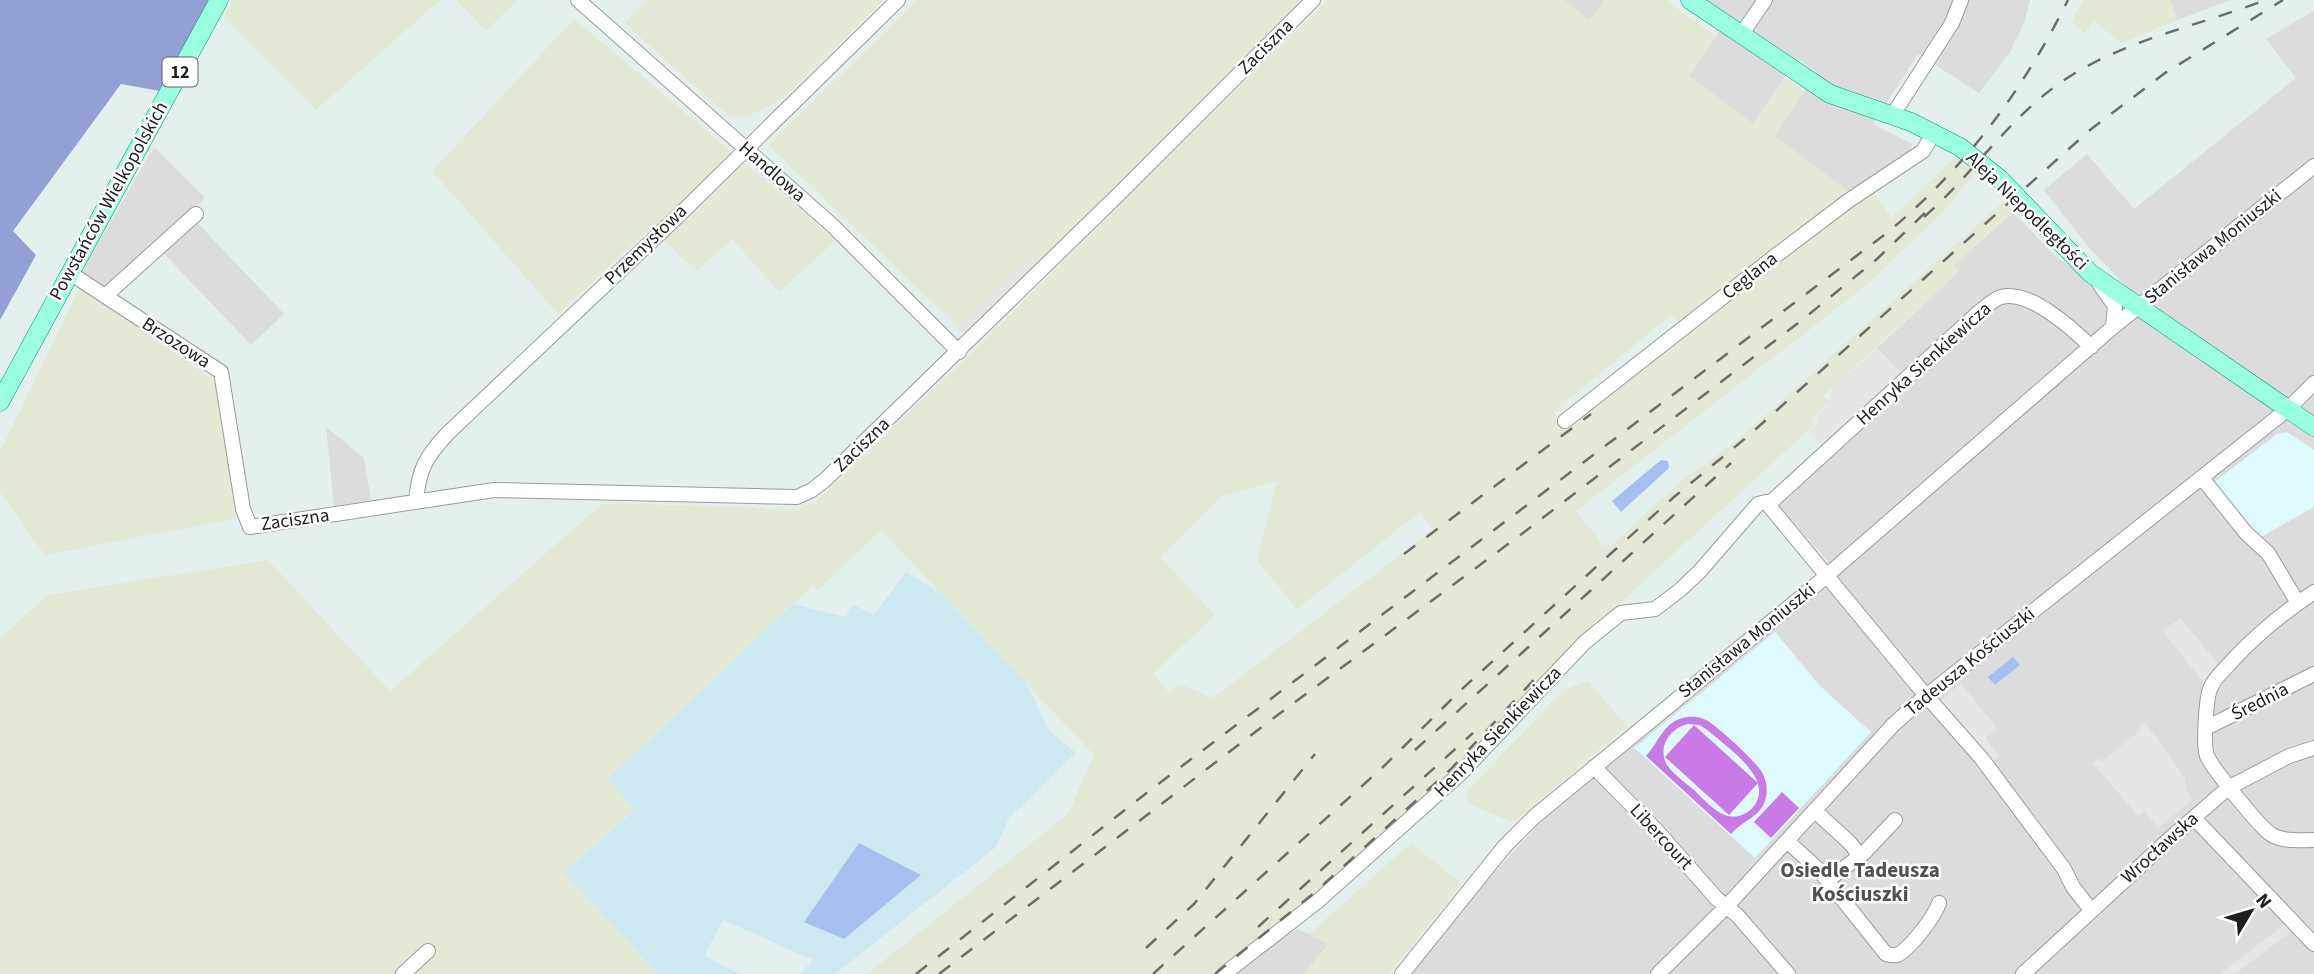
<svg xmlns="http://www.w3.org/2000/svg" width="2314" height="974" viewBox="0 0 2314 974" font-family="'Source Sans 3',sans-serif">
<style>
.residential{fill:#dbdcdb}
.industrial{fill:#e3e9d4;fill-rule:evenodd}
.education{fill:#ddfbff}
.farmland{fill:#cde9f0}
.grass{fill:#a4c0ee}
.forest{fill:#949fd3}
.pitch{fill:#c97ae6;fill-rule:evenodd}
.parking{fill:#e6e6e6}
.lines{fill:none;stroke-linecap:round;stroke-linejoin:round}
.minor-casing{stroke:#9b9b9b;stroke-width:16}
.major-casing{stroke:#009878;stroke-width:19}
.minor{stroke:#fff;stroke-width:14}
.major{stroke:#99ffe0;stroke-width:18}
.rail{stroke:#6c6c6c;stroke-width:2.5;stroke-dasharray:14 14;stroke-linecap:butt}
.labels{text-anchor:middle;dominant-baseline:central;stroke-width:5;stroke-linejoin:round;paint-order:stroke}
.shield{fill:#fff;stroke:#626262;stroke-width:2}
.shield-label{font-size:18px;font-weight:bold;fill:#1e1e1e}
.street-label{font-size:19px;fill:#1e1e1e;stroke:#fff}
.neighbourhood-label{font-size:21px;font-weight:bold;fill:#515151;stroke:#fff}
</style>
<rect width="100%" height="100%" fill="#e3f0ed"/>
<path class="residential" d="M1564,0H1605L1589,21Z
M1706,0H2030L2024,23L2009,54L1979,93L1918,54L1873,124L1912,144L1910,152L1852,194L1773,136L1817,72L1797,59L1753,124L1689,76L1729,16Z
M2170,0H2231L2177,20Z
M2314,11V416L2131,292L2087,245L2044,190L2087,154L2134,209L2296,78L2266,39Z
M154,147L205,198L189,214L284,314L251,345L153,242L104,288L81,273Z
M2013,212L2054,255L2314,437V974H1409L1489,878L1541,822L1838,573L1778,505L1910,383L1877,348L1958,272L1954,265Z
M326,427L364,458L371,500L334,506Z
M1298,929L1329,944L1303,974H1233L1244,962Z"/>
<path class="industrial" d="M233,0H440L316,110L224,17Z
M456,0H517L486,31Z
M647,0H884L784,98L748,116L730,117L624,23Z
M918,0H1305L968,336L768,145Z
M1327,0H1564L1589,21L1605,0H1665L1716,36L1689,76L1753,124L1785,77L1804,91L1774,136L1852,194L1867,183L1892,218L1957,155L1977,171L1943,212L1864,287L1576,511L1603,545L1611,546L1682,480L1737,441L2007,198L2016,208L1954,265L1959,271L1832,387L1824,396L1830,402L1811,419L1815,424L1581,639L1527,692L1461,764L1311,899L1219,974H867L1068,814L1094,755L881,530L818,590L813,585L608,778L634,810L564,872L658,974H0V638L48,595L268,560L390,691L603,503L798,509L815,502L966,358ZM1672,314L1686,331L1588,409V413L1567,430L1553,412ZM1277,481L1257,560L1297,609L1420,512L1433,530L1213,698L1180,684L1169,693L1153,674L1215,615L1160,557L1222,496Z
M2083,0H2170L2177,20L2121,43L2094,21L2085,33L2071,23Z
M574,19L836,240L779,292L732,239L696,271L651,227L558,314L432,171Z
M80,287L215,381L238,518L45,555L0,492V452Z
M1588,681L1627,726L1514,823L1469,804L1466,792L1564,690Z
M1411,843L1462,884L1389,974H1303L1329,944L1309,934Z"/>
<path class="education" d="M2287,432L2314,450V507L2259,538L2213,483L2277,434Z
M1775,632L1820,686L1871,732L1755,858L1634,748Z"/>
<path class="farmland" d="M906,572L943,595L1026,682L1049,731L1076,753L1009,818L996,847L835,974H800L813,960L723,920L704,956L739,974H658L563,872L634,811L608,778L793,604L845,617L854,605L874,615Z"/>
<path class="grass" d="M1661,460L1668,461L1669,468L1621,512L1612,501Z
M2013,657L2020,665L1995,685L1988,677Z
M859,843L921,875L844,939L804,922Z"/>
<path class="forest" d="M0,0H210L160,91L121,84L13,231L36,255L0,320Z"/>
<path class="pitch" d="M1687,717C1694,716 1702,717 1708,721C1719,728 1758,763 1763,774C1767,782 1768,792 1765,801C1760,817 1742,821 1731,834L1646,756C1660,741 1663,721 1687,717ZM1688,724L1699,725L1706,729C1723,744 1767,773 1758,798C1756,805 1751,811 1744,814C1724,824 1708,803 1695,791C1686,783 1674,775 1667,765C1657,747 1670,728 1688,724Z
M1694,725L1758,783L1729,815L1665,757Z
M1782,792L1799,808L1771,838L1754,822Z"/>
<path class="parking" d="M1031,255L1036,261L962,333L957,328Z
M1876,350L1904,376L1832,442L1828,439L1822,444L1809,433L1819,422L1814,420L1828,406L1833,387Z
M2180,618L2219,665L2206,686L2163,631Z
M1961,684L1997,728L1985,738L1999,756L1990,763L1941,701Z
M2145,722L2185,778L2186,790L2192,800L2158,828L2145,811L2138,816L2093,763L2099,758L2102,762L2141,730L2139,727Z
M2285,924L2292,931L2235,974H2220Z"/>
<g class="lines">
<g class="minor-casing">
<path id="minor" d="M578,0L833,226L959,352
M1741,35L1765,0
M1892,116L1952,23L1961,0
M70,273L221,372L243,509L250,527L494,490L797,497L812,490L825,480L1119,194L1313,0
M2100,285L2115,306L2113,327
M105,296L196,214
M2091,347C2073,329 2029,289 2001,297C1993,299 1984,309 1978,313L1770,503V507L1917,685L1982,759L2064,869L2073,887L2091,910
M1565,421L1774,257L1848,201L1923,151L1934,132
M2202,478L2246,533L2268,553L2298,603
M416,501C419,469 425,458 447,434L675,219L898,0
M2314,592C2284,612 2256,635 2231,662C2225,669 2215,677 2211,687C2206,696 2203,746 2207,756C2213,769 2260,828 2272,835C2284,842 2300,840 2314,840
M2206,728L2314,674
M1594,767L1658,832L1717,899L1737,915L1788,974
M1815,811L1850,843L1860,856
M2194,818L2314,944
M1787,841L1819,870L1886,954C1890,955 1893,956 1897,955C1910,949 1935,916 1939,903
M1828,880L1864,853L1895,820
M403,974L428,951
M1224,974L1318,901L1462,772L1585,642L1621,613L1655,609L1680,590L1700,571L1758,504L1766,502L1770,503
M1402,974L1504,847L1534,817L1817,584L2113,327L2314,166
M1658,974L1726,907L1893,725L1916,704L2288,409L2314,383
M2023,974L2174,835L2228,788L2289,756L2314,748"/>
</g>
<g class="major-casing">
<path id="major" d="M1690,0L1830,94L1911,122L1960,147L2000,179L2090,273L2314,427
M0,402L219,0"/>
</g>
<use href="#minor" class="minor"/>
<use href="#major" class="major"/>
<path class="rail" d="M1924,217C1971,176 2006,122 2057,85C2118,41 2196,27 2265,0
M1404,554L1591,414
M1415,750L1731,463
M1258,927L1473,733
M1146,948L1194,904L1315,754
M916,974L1149,791L1888,232C1967,166 2022,92 2068,0
M939,974L1275,717L1523,533L1802,320L1877,259L1930,208
M1153,974L1382,768L1461,690L1607,557L1674,497L1747,437L2090,130L2165,73L2283,0
M1215,974L1314,893L1451,769L1542,671"/>
</g>
<g class="labels">
<rect class="shield" x="162.5" y="57.5" width="35" height="29" rx="5"/>
<g class="shield-label">
<text x="180" y="72">12</text>
</g>
<g class="street-label">
<text transform="translate(1266 47) rotate(-45)">Zaciszna</text>
<text transform="translate(772 172) rotate(41)">Handlowa</text>
<text transform="translate(109 201) rotate(-61)">Powstańców Wielkopolskich</text>
<text transform="translate(2027 211) rotate(44)">Aleja Niepodległości</text>
<text transform="translate(646 245) rotate(-44)">Przemysłowa</text>
<text transform="translate(2213 247) rotate(-39)">Stanisława Moniuszki</text>
<text transform="translate(1750 276) rotate(-38)">Ceglana</text>
<text transform="translate(176 343) rotate(33)">Brzozowa</text>
<text transform="translate(1924 364) rotate(-42)">Henryka Sienkiewicza</text>
<text transform="translate(862 445) rotate(-44)">Zaciszna</text>
<text transform="translate(295 520) rotate(-8)">Zaciszna</text>
<text transform="translate(1747 641) rotate(-39)">Stanisława Moniuszki</text>
<text transform="translate(1970 662) rotate(-39)">Tadeusza Kościuszki</text>
<text transform="translate(2260 702) rotate(-27)">Średnia</text>
<text transform="translate(1498 732) rotate(-46)">Henryka Sienkiewicza</text>
<text transform="translate(1661 837) rotate(47)">Libercourt</text>
<text transform="translate(2160 848) rotate(-42)">Wrocławska</text>
</g>
<g class="neighbourhood-label">
<text x="1860" y="870">Osiedle Tadeusza<tspan x="1860" dy="24">Kościuszki</tspan></text>
</g>
</g>
<g transform="translate(2251 911) rotate(52)" stroke="#ffffff" stroke-width="5" paint-order="stroke">
<path d="M0-5L12 26L0 18L-12 26Z" fill="#1e1e1e"/>
<text y="-10" font-size="19" font-weight="bold" text-anchor="middle" fill="#1e1e1e">N</text>
</g>
</svg>
